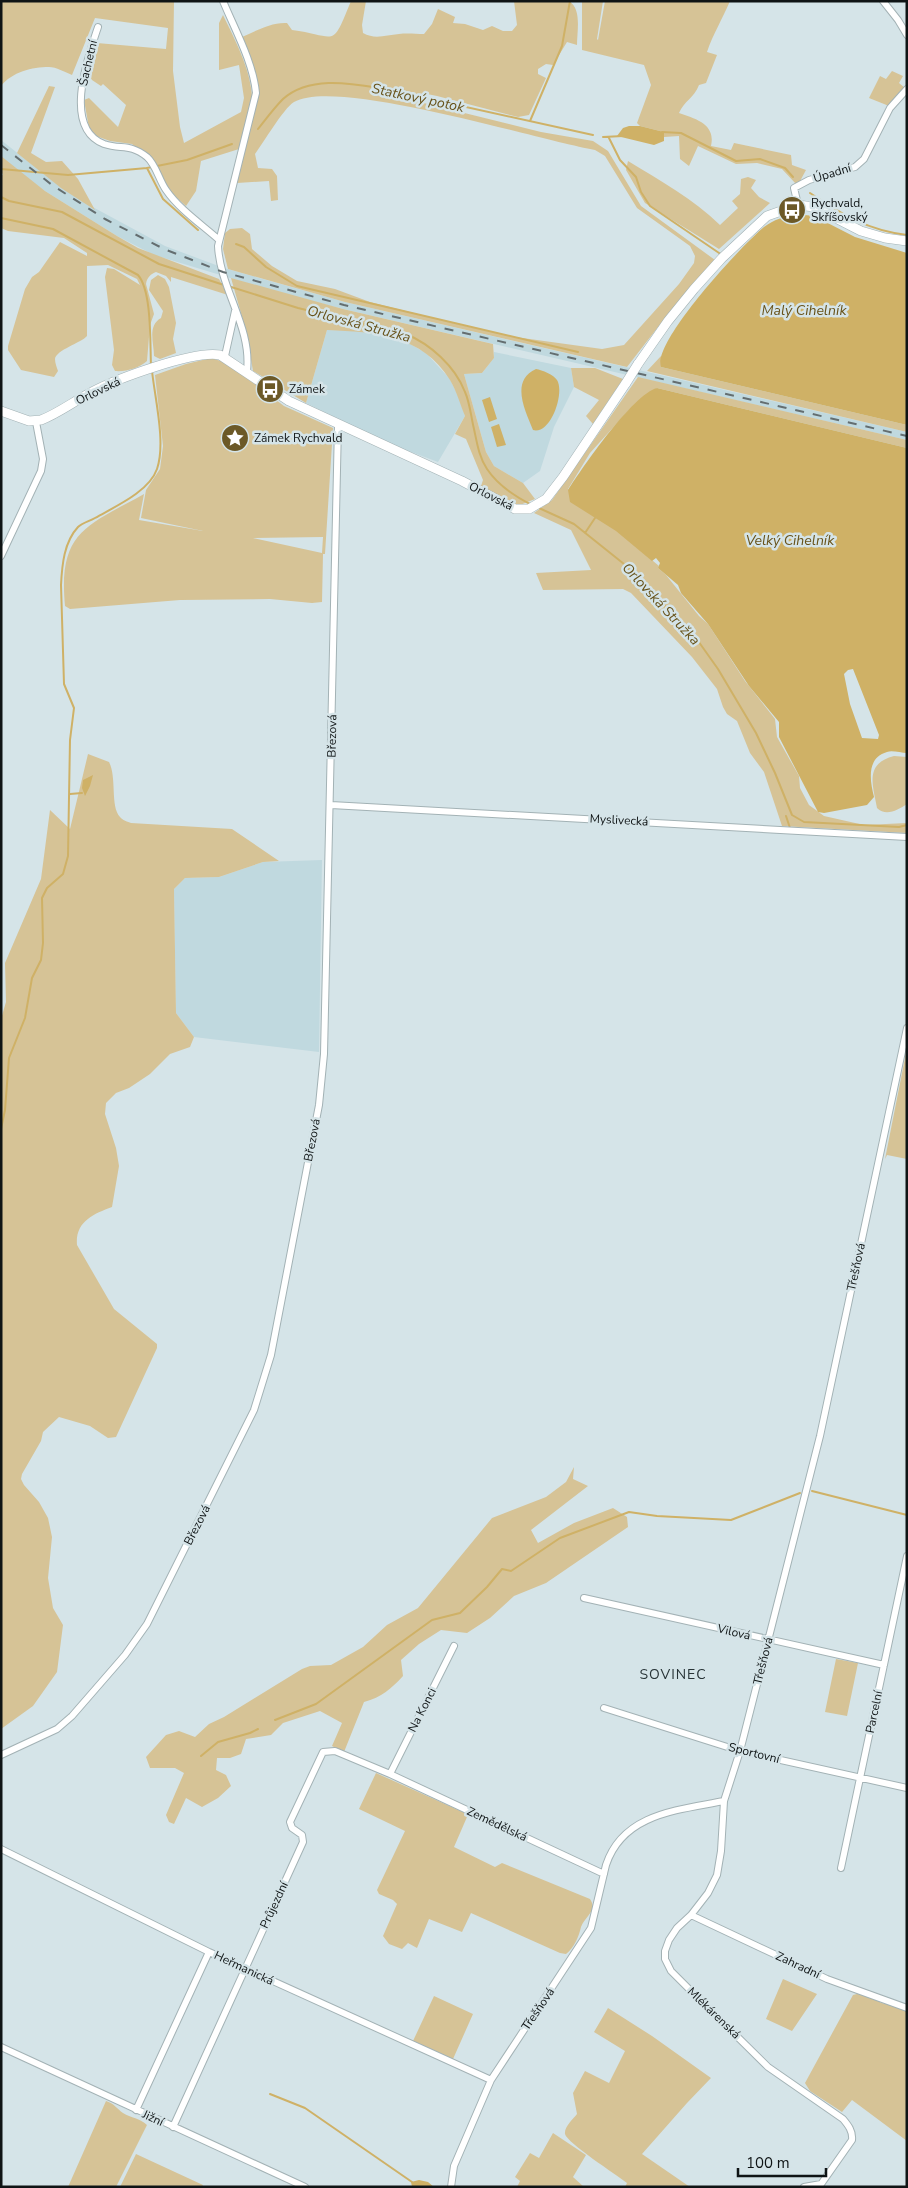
<svg xmlns="http://www.w3.org/2000/svg" width="908" height="2188" viewBox="0 0 908 2188" font-family="'Nunito Sans',sans-serif">
<style>
.built{fill:#c0d9df}
.green{fill:#d6c396;fill-rule:evenodd}
.water{fill:#cfb166;fill-rule:evenodd}
.lines{fill:none;stroke-linecap:round;stroke-linejoin:round}
.stream{stroke:#cfb166;stroke-width:2}
.minor-casing{stroke:#a3b2b5;stroke-width:8}
.secondary-casing{stroke:#a3b2b5;stroke-width:10}
.minor{stroke:#fff;stroke-width:6}
.secondary{stroke:#fff;stroke-width:9}
.rail{stroke:#646e70;stroke-width:2;stroke-dasharray:9 9;stroke-linecap:butt}
.secondary-bridge-casing{stroke:#a3b2b5;stroke-width:10;stroke-linecap:butt}
.secondary-bridge{stroke:#fff;stroke-width:9}
.labels{text-anchor:middle;dominant-baseline:central;stroke-width:5;stroke-linejoin:round;paint-order:stroke}
.street-label{font-size:12px;fill:#0f1415;stroke:#d5e4e8}
.poi-label{font-size:12px;fill:#0f1415;stroke:#d5e4e8;text-anchor:start}
.water-label{font-size:14px;font-style:italic;fill:#675219;stroke:#d5e4e8}
.neighbourhood-label{font-size:14px;letter-spacing:1px;fill:#273336;stroke:#d5e4e8}
</style>
<rect width="100%" height="100%" fill="#d5e4e8"/>
<path class="built" d="M1,140L54,182L89,205L165,246L224,268L345,302L907,432V440L343,309L273,291L154,255L117,236L45,191L13,168L1,156Z
M327,330L368,331L405,341L426,353L450,379L460,400L465,416L438,462L390,444L306,403Z
M494,352L571,368L574,387L554,427L540,471L523,483L494,466L486,452L464,374L482,373L494,358Z
M322,860L319,1052L194,1037L176,1013L174,889L185,878L219,877L263,862Z"/>
<path class="green" d="M1,1H174L173,71L180,127L184,143L241,112L244,98L239,65L219,70V23L223,15C235,40 250,68 252,96L239,149L201,161L196,191L186,206L166,188L150,159L132,144L110,141L96,136L89,128L84,100L89,98L118,127L126,105L103,84L101,86L92,80L87,72L90,57L97,43L166,49L168,28L95,18L72,75C65,72 56,67 49,67C32,67 12,72 1,86Z
M351,1H366L362,25L363,33C375,40 386,35 399,34C407,33 416,34 424,34L432,24L438,9L455,17L453,23L465,24L483,30L492,26L503,31H512L517,25L514,1H569C582,9 577,31 577,45L567,42L553,65L546,64L538,69V74L546,78L529,115L518,117L437,96L427,94L426,91L424,103L541,132L593,141L608,151L641,206L715,260L665,318L627,367L345,302L228,269L223,249L225,233L230,229L242,228L250,234L252,249L272,266L297,281L335,289L370,302L461,325L515,337L602,349L624,345L679,284L694,263L695,256L690,246L637,208L605,156L595,150C538,140 336,77 294,102C283,109 264,142 255,154L258,168L272,169L277,176L278,200L271,201L269,181L237,183L259,93L257,81L242,37C256,31 271,22 287,23L292,30C338,36 331,50 351,1Z
M582,1H603L597,39L598,40L605,1H730C723,18 713,34 707,52L717,55L706,83L699,85C694,98 684,101 679,113C696,119 716,124 711,146L731,150L734,143L791,155L792,165L806,170L799,183L796,184L782,169L757,163L736,164L698,146L689,166L680,159L679,136L664,137V132L640,126L637,123L651,85L644,65L582,50Z
M892,71L903,76L899,83L905,88L889,106L869,98L880,76L886,79Z
M49,86L55,87L31,153L46,162L62,161L78,179L95,210L61,188L17,153Z
M1,156L45,191L117,236L138,248L219,279L228,295L171,277V282L166,276L156,272C151,274 147,277 146,284L154,314L150,325L147,361C139,368 126,372 115,371L112,365L114,350L105,277L107,268L114,269L140,285L137,279L108,265L87,266V336C81,343 56,350 55,359C55,363 57,368 58,371L54,377L21,370L8,350V346L25,289L32,277L39,272L60,242L87,256V253L64,238L8,231L1,228V177L3,174L1,173Z
M628,161C661,181 693,199 720,225L738,208L732,201L740,194L741,179L748,177L756,180L751,188L759,197L770,203L719,249L645,203L626,170Z
M158,275L165,279L169,287L176,323L173,339L176,353L160,359L154,356C154,343 147,326 161,318L163,311L149,290L151,280Z
M231,278L343,309L493,344L494,358L482,373L464,374L486,452L494,466L523,483L535,499L520,505L510,503L481,486L483,480L466,439L455,434L465,416C460,404 457,392 450,380C422,335 376,332 327,330L306,403L253,371L246,331Z
M661,356V367L907,425V432L647,371Z
M211,358L227,363L284,406L333,428L325,554H323L322,602L312,603L270,599L180,600L70,609L65,606C58,531 87,526 144,494L139,520L203,531L141,518L146,490L160,469L163,446L155,375L186,364ZM323,537L322,553L253,538Z
M571,368H595L623,379L593,424L586,416L599,400L574,387Z
M638,377L907,440V448L657,388L628,411L590,453L568,489L659,566L658,568L666,575L699,616L708,624L745,681L775,719L777,737L799,776L800,788L809,805L824,816L864,825L907,823V833L782,826L764,772L750,753L737,721L727,714L723,707L717,689L692,657L631,593L623,589L543,590L536,573L591,570L571,530L534,513L552,500Z
M88,754L109,762C117,777 110,806 120,817C122,820 128,822 131,823L232,829L279,861L263,862L219,877L185,878L174,889L176,1013L194,1037L190,1047L170,1054L150,1074L129,1088L116,1093L106,1103L105,1114L116,1148L119,1166L112,1207C93,1214 75,1222 77,1245L114,1309L157,1344V1348L116,1437L108,1438L90,1426L59,1417L43,1432L41,1441L22,1474L21,1479L24,1485L39,1502L48,1518L52,1537L48,1578L53,1608L63,1625L57,1672L33,1706L1,1729V1019L6,1002L5,963L41,879L50,810L70,829Z
M894,756L907,757V804C898,810 886,817 877,808C873,785 864,764 894,756Z
M907,1048V1159L887,1155L885,1159Z
M574,1467L573,1479L588,1486L531,1530L538,1543L574,1523L613,1508L627,1517L628,1527L546,1583L514,1596L490,1618L467,1633L441,1630L419,1644L401,1660L403,1676C391,1689 382,1697 364,1702L344,1752L332,1746L342,1723L320,1711L283,1723L271,1735L246,1739L241,1754L230,1758H217L216,1770L226,1775L231,1786L218,1798L202,1807L186,1798L174,1824L169,1822L166,1815L184,1773L175,1768H150L146,1757L166,1735L179,1731L195,1737L209,1724L224,1717L302,1669L310,1666L331,1665L363,1647L387,1625L418,1608L492,1518L546,1497L566,1482Z
M836,1659L858,1663L847,1716L825,1712Z
M376,1773L465,1813L467,1817L454,1847L495,1867L502,1863L590,1899C598,1911 585,1916 581,1927C579,1936 574,1948 566,1954L560,1953L471,1913L462,1932L429,1919L417,1948L408,1943L402,1949L389,1944L383,1936L397,1904L393,1900L379,1894L377,1890L405,1831L359,1809Z
M783,1979L817,1994L792,2031L766,2019Z
M861,1993L878,2000L881,2003L888,2004L907,2011V2141L852,2100L842,2112L810,2091L805,2083L853,1995Z
M434,1996L473,2014L453,2059L413,2041Z
M608,2008L652,2036L711,2078L687,2103L642,2154L690,2187H625L627,2183C617,2175 567,2143 565,2134C564,2127 573,2119 577,2114L573,2093L585,2071L609,2083L625,2051L594,2032Z
M106,2101C115,2104 117,2109 123,2113C131,2118 140,2118 147,2125L116,2187H68Z
M553,2133L586,2155L573,2177L584,2187H517L520,2181L515,2177L530,2153L539,2158Z
M136,2154L203,2185L202,2187H120Z"/>
<path class="water" d="M629,126H640L664,132V141L654,145L617,136L623,128Z
M796,214L814,216L855,237L907,253V425L661,367C652,342 743,244 764,227C774,220 784,216 796,214Z
M536,369C542,370 554,375 557,380C565,392 551,435 533,430C525,410 510,381 536,369Z
M657,388L907,448V753C901,753 892,750 887,752C866,758 870,781 874,797L867,805L824,813L818,812L779,737V722L749,686L708,624L681,593L678,585L658,568L660,563L656,558L652,561L616,531L570,502L568,490C583,467 632,395 657,388ZM853,669L879,735L878,739L862,738L850,704L844,674L848,670Z
M490,397L497,419L489,422L482,400Z
M499,424L506,445L497,447L491,427Z
M93,775L90,786L85,796L82,788L83,780Z
M419,2180L428,2182L434,2187H412L411,2182Z"/>
<g class="lines">
<path class="stream" d="M530,121L562,46L570,1
M258,129C266,119 274,108 283,99C309,76 349,83 380,88L593,135
M662,132L681,133L736,161L760,159L785,168L793,177
M603,137L623,136
M609,138L620,160L636,177L641,192L650,206L722,255
M147,168L163,199L198,230
M1,169L68,175L147,168L187,160L232,144
M810,193C843,215 867,230 907,235
M1,197L9,201L62,212L159,264L224,285
M1,218L53,229L138,275C152,291 150,343 151,366
M236,244L244,247L266,267L297,286L578,352
M228,286L298,308L406,334C430,344 455,366 465,392C470,403 471,417 474,429C477,443 479,457 487,469C497,484 516,497 532,505
M539,508L574,524L624,564L696,638L718,669L756,733L775,773L792,815L804,822L899,827L907,825
M585,533L595,518
M70,794L82,793
M786,816L790,828
M1,1129L5,1110L9,1058L25,1018L32,978L41,960L43,943L42,898L47,888L63,874L68,856L70,740L74,708L64,684L61,585C62,565 64,542 78,527C82,523 90,521 95,518C114,507 149,492 157,469C166,443 155,399 152,371
M812,1491L907,1515
M275,1720L316,1704L432,1620L460,1613L487,1587L502,1569L511,1571L560,1538L629,1512L657,1516L731,1520L800,1493
M201,1756L218,1742L250,1733L258,1729
M270,2094L305,2108L412,2182"/>
<g class="minor-casing">
<path id="minor" d="M223,1C235,30 253,62 256,93L218,246C220,289 252,327 247,371
M883,1L898,20L907,35
M98,27C88,57 62,128 104,144C122,150 129,143 147,157C156,165 159,180 166,190C179,209 201,224 218,239
M798,205L794,188L809,180L855,167L864,159L890,108L907,89
M225,356L235,311
M1,556L41,471L43,459L36,422
M331,805L907,837
M584,1598L884,1665
M604,1708L740,1751L907,1788
M1,1755L57,1729L72,1716L125,1655L147,1624L254,1410L271,1355L319,1105L324,1054L338,425
M390,1774L454,1646
M724,1801L721,1851L717,1875L708,1893L691,1915L677,1928L669,1940L665,1951V1959L671,1971L688,1988L768,2067L843,2119C848,2125 853,2131 852,2140L819,2187
M1,1849L209,1952L491,2080
M841,1868L907,1556
M691,1915L827,1979L907,2008
M1,2047L305,2187
M136,2110L209,1952
M173,2127L303,1842L302,1835L292,1828L290,1822L323,1752L335,1751L390,1774L604,1874
M451,2187L454,2166L491,2080L591,1928L606,1865C623,1813 679,1810 724,1801L740,1751L820,1436L907,1028
M804,2187L821,2184"/>
</g>
<g class="secondary-casing">
<path id="secondary" d="M638,364L668,321L694,289L722,258L767,216L798,205L814,207L861,231L885,238L907,241
M1,411L29,421L41,420C59,413 74,401 92,392C116,379 194,350 220,355L289,401L462,481L515,509H529L546,499L563,477L626,383"/>
</g>
<use href="#minor" class="minor"/>
<use href="#secondary" class="secondary"/>
<path class="rail" d="M1,145L52,185L105,219L164,249L223,272L344,305L907,436"/>
<g class="secondary-bridge-casing">
<path id="secondary-bridge" d="M626,383L638,364"/>
</g>
<use href="#secondary-bridge" class="secondary-bridge"/>
</g>
<defs>
<g id="bus-disc" transform="scale(1.4375)"><circle r="9.5" fill="#6c5927" stroke="#d5e4e8"/><path d="M-5-6H5V4H4V6H2V4H-2V6H-4V4H-5ZM-3.5-4V0h7V-4ZM-3.5 1.2v1.5H-2V1.2ZM2 1.2v1.5H3.5V1.2Z" fill="#fff"/></g>
<g id="sight-disc" transform="scale(1.4375)"><circle r="9.5" fill="#6c5927" stroke="#d5e4e8"/><path d="M0-6L1.8-2.2L6-1.7L2.9 1.2L3.7 5.4L0 3.3L-3.7 5.4L-2.9 1.2L-6-1.7L-1.8-2.2Z" fill="#fff"/></g>
</defs>
<g fill-rule="evenodd">
<use href="#bus-disc" x="792" y="210"/>
<use href="#bus-disc" x="270" y="389"/>
<use href="#sight-disc" x="235" y="438"/>
</g>
<g class="labels">
<g class="street-label">
<text transform="translate(88 63) rotate(-77)">Šachetní</text>
<text transform="translate(832 173) rotate(-17)">Úpadní</text>
<text transform="translate(98 391) rotate(-26)">Orlovská</text>
<text transform="translate(491 496) rotate(27)">Orlovská</text>
<text transform="translate(332 736) rotate(-89)">Březová</text>
<text transform="translate(619 820) rotate(3)">Myslivecká</text>
<text transform="translate(312 1140) rotate(-79)">Březová</text>
<text transform="translate(856 1267) rotate(-78)">Třešňová</text>
<text transform="translate(197 1525) rotate(-63)">Březová</text>
<text transform="translate(734 1632) rotate(13)">Vilová</text>
<text transform="translate(763 1661) rotate(-76)">Třešňová</text>
<text transform="translate(422 1710) rotate(-63)">Na Konci</text>
<text transform="translate(874 1712) rotate(-78)">Parcelní</text>
<text transform="translate(754 1753) rotate(14)">Sportovní</text>
<text transform="translate(497 1824) rotate(25)">Zemědělská</text>
<text transform="translate(274 1905) rotate(-65)">Průjezdní</text>
<text transform="translate(798 1965) rotate(25)">Zahradní</text>
<text transform="translate(244 1968) rotate(25)">Heřmanická</text>
<text transform="translate(538 2009) rotate(-56)">Třešňová</text>
<text transform="translate(714 2013) rotate(44)">Mlékárenská</text>
<text transform="translate(153 2118) rotate(25)">Jižní</text>
</g>
<g class="poi-label">
<text x="811" y="203">Rychvald,<tspan x="811" dy="14">Skříšovský</tspan></text>
<text x="289" y="389">Zámek</text>
<text x="254" y="438">Zámek Rychvald</text>
</g>
<g class="water-label">
<text transform="translate(418 98) rotate(12)">Statkový potok</text>
<text x="804" y="310">Malý Cihelník</text>
<text transform="translate(359 324) rotate(15)">Orlovská Stružka</text>
<text x="790" y="540">Velký Cihelník</text>
<text transform="translate(661 604) rotate(47)">Orlovská Stružka</text>
</g>
<g class="neighbourhood-label">
<text x="673" y="1674">SOVINEC</text>
</g>
</g>
<rect width="908" height="2188" fill="none" stroke="#0f1415" stroke-width="5"/>
<path d="M738 2168v8h88v-8" fill="none" stroke="#0f1415" stroke-width="2.5"/>
<text x="746" y="2168" font-size="15" fill="#0f1415" stroke="#d5e4e8" stroke-width="4" paint-order="stroke">100 m</text>
</svg>
